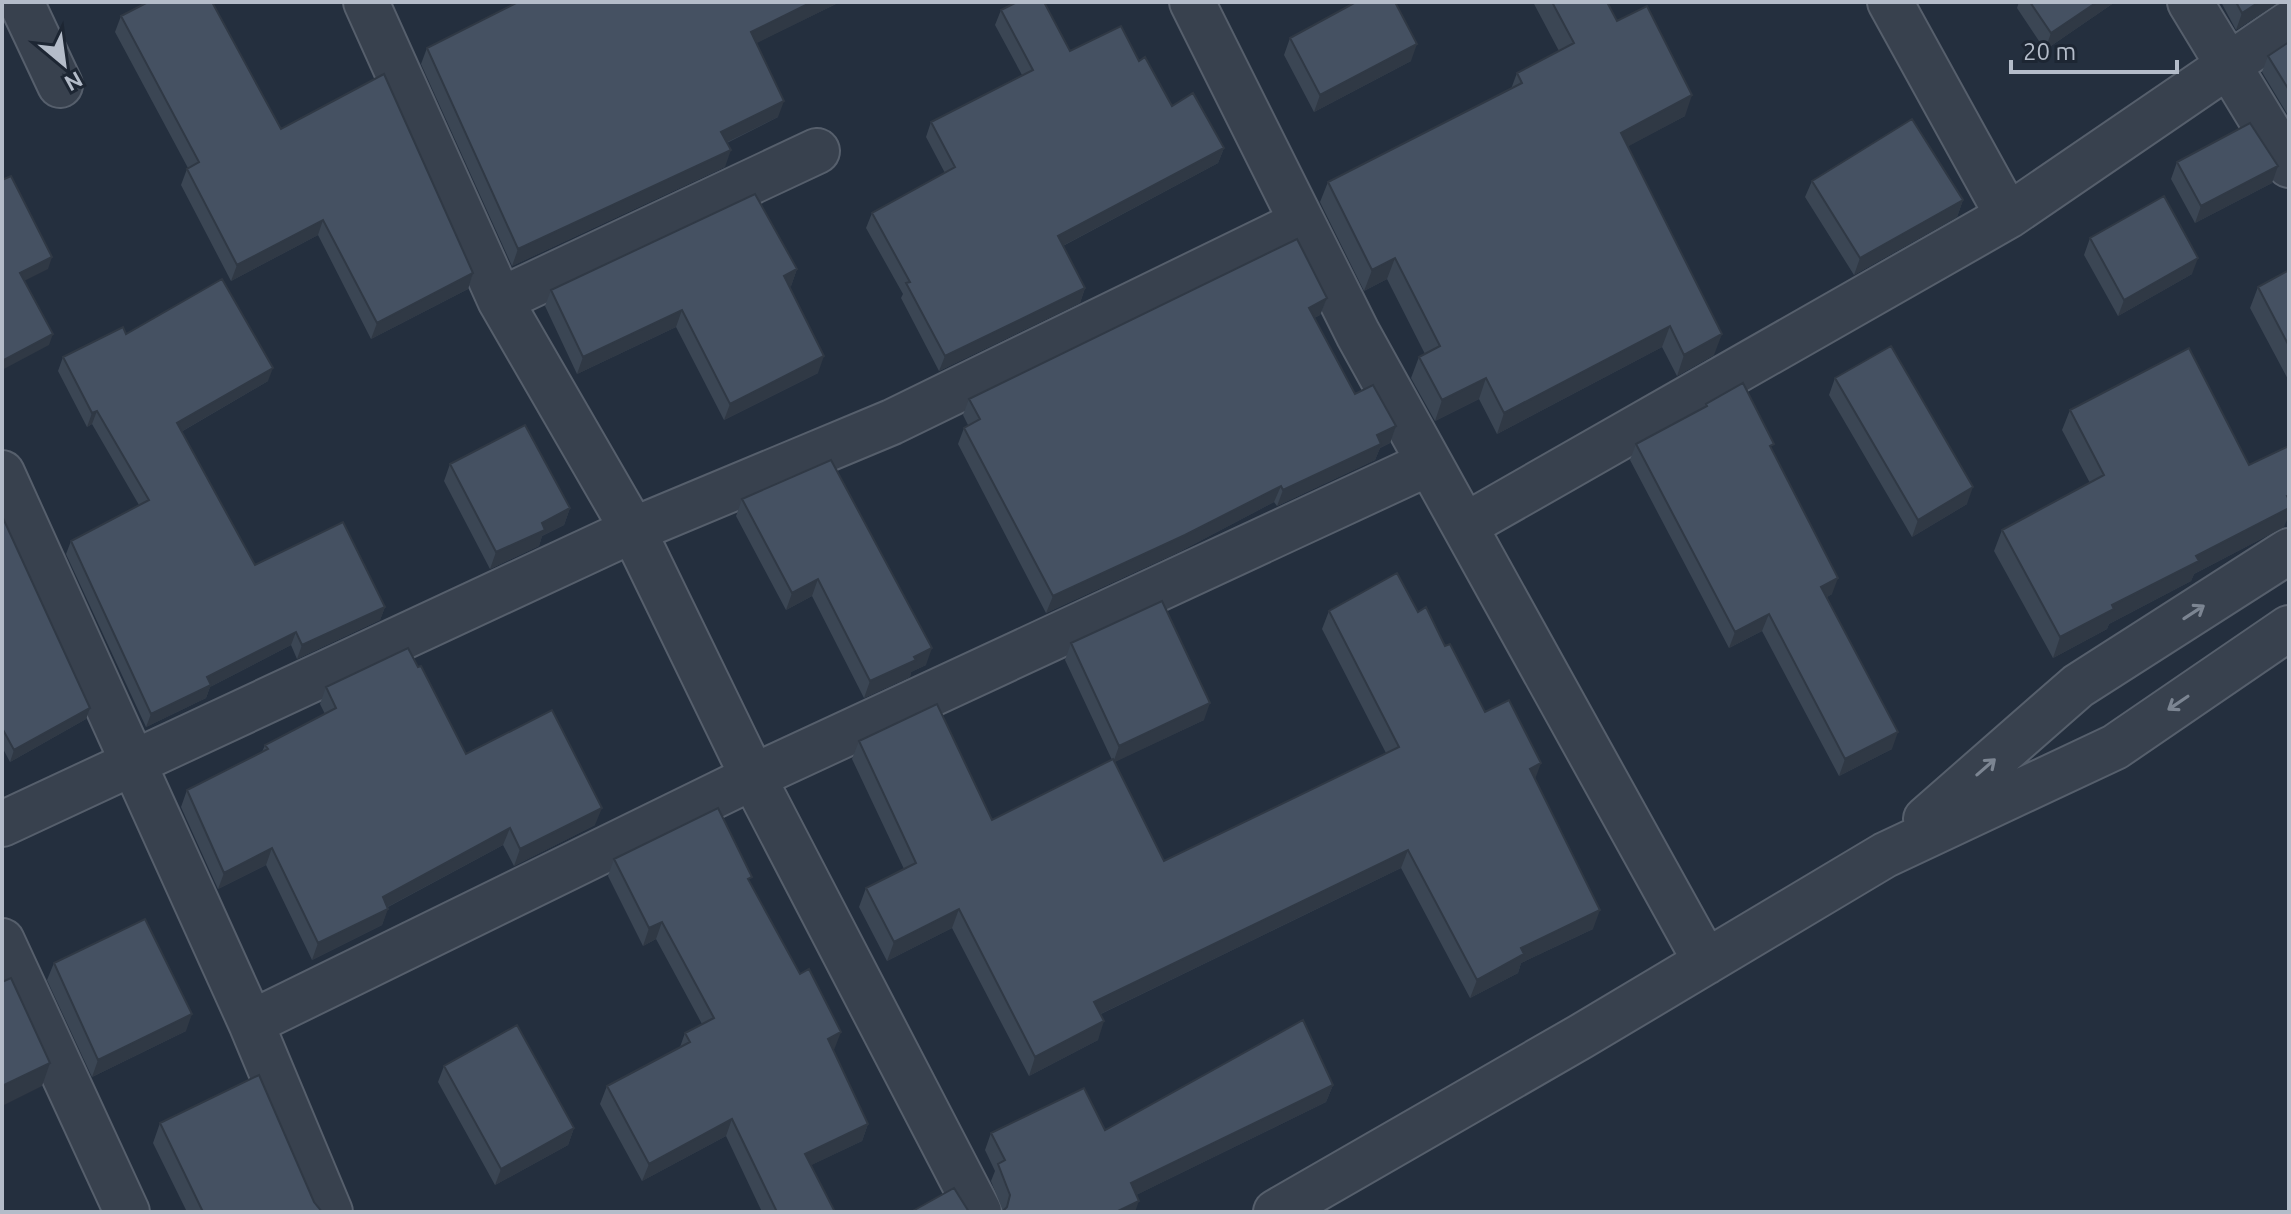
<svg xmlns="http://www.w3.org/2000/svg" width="2291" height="1214" viewBox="0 0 2291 1214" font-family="Ubuntu,sans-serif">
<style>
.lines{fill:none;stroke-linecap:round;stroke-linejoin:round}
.minor-casing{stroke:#565f6c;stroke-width:48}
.minor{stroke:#38414e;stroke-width:44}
.wall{fill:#3b4654}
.shaded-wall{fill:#303945}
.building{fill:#455162;stroke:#303945;stroke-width:2}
.oneway{stroke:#7c8592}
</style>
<rect width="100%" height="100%" fill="#242f3e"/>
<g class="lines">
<g class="minor-casing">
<path id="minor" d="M21,2L60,85
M366,2L500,300L633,530L753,777L979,1212
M1192,2L1358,334L1706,962
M1890,2L2008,216
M2190,2L2289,165
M500,300L817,151
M2,473L251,1023L330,1212
M1466,525L2008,216L2289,24
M1926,819L2078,686L2289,551
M2,824L633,530L892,422L1302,222
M2,941L127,1212
M251,1023L753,777L1427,464
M1276,1212L1580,1037L1885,855L2115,747L2289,628"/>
</g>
<use href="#minor" class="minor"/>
</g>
<path class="wall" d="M518,2H840L756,43L778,117L727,143L725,167L512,266L421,64L427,48Z
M1533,2H1607L1617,21L1685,116L1628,146L1714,355L1677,376L1662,347L1497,434L1479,399L1435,421L1411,378L1419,357L1425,354L1387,279L1364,291L1320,202L1328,182L1511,89L1517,73L1559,51Z
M2019,2H2115L2045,50L2017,8Z
M2221,2H2279L2236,30Z
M1001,10L1070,51L1139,61L1172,106L1224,148L1218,163L1063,246L1085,288L1080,303L939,371L901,298L903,294L866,228L872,213L945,173L926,137L931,122L1022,75L995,25Z
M121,16L281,129L473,273L468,289L371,339L318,235L231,281L181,185L187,169L188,168L115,32Z
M1290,38L1411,61L1314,112L1284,55Z
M2289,42V117L2262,72L2268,56Z
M2177,162L2272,183L2195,223L2171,179Z
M1812,181L1963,200L1957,217L1854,275L1805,197Z
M2090,238L2192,274L2118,316L2084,255Z
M797,269L791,286L789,287L818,373L724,420L676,327L577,374L545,306L551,290Z
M2289,270V381L2250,308L2258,287Z
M1327,298L1320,315L1314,318L1355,394L1396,426L1390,443L1380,448L1375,460L1277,506L1274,502L1179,552L1046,613L958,444L964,428L968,425L963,415L969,399Z
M126,334L268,381L181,432L255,565L385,607L380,620L297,659L291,645L210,687L206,698L146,727L66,554L71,541L139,505L92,424L87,427L58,371L63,357Z
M1835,378L1967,504L1912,537L1829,395Z
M1706,404L1772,450L1832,594L1827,597L1892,749L1839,776L1762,631L1729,648L1630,460L1636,444L1704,408Z
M2070,410L2249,465L2284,527L2194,574L2191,581L2109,624L2107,629L2053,658L1994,551L2002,530L2090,483L2062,430Z
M450,464L570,508L564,525L542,536L539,546L490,569L444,481Z
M742,499L926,665L911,672L910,677L864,698L812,596L786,610L736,516Z
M2,516L90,708L86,719L10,762L2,747Z
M1329,611L1418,612L1445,646L1485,712L1535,779L1593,929L1521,963L1518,973L1470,998L1401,868L1101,1014L1098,1040L1029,1076L952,928L887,961L859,907L866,888L904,869L852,759L859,741L992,820L1112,760L1065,660L1071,643L1204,720L1114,762L1164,861L1386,753L1322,629Z
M418,667L466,754L595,825L514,866L503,845L388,907L382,925L312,960L266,865L218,889L181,807L187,790L262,752L265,745L325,714L320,704L326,687Z
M614,859L750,882L834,1050L833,1051L868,1124L862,1141L811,1165L835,1212H762L726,1136L642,1181L600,1104L607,1086L680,1047L685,1033L702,1024L656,939L643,946L608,876Z
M54,963L186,1031L92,1077L47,980Z
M444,1066L574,1128L568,1145L495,1185L438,1082Z
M1333,1085L1326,1102L1136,1195L1003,1211L991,1181L995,1171L985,1150L991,1133L1105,1130Z
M160,1123L314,1202L321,1212H187L153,1143Z"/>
<path class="shaded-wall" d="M812,2H840L745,49L751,32Z
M2097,2H2115L2045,50L2051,33Z
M2259,2H2279L2236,30L2242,13Z
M1417,44L1411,61L1314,112L1320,95Z
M1692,95L1685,116L1614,154L1621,133Z
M784,101L778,117L715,148L721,132Z
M1224,148L1218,163L1053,251L1058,236Z
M731,150L725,167L512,266L518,249Z
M2278,166L2272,183L2195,223L2201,206Z
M1963,200L1957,217L1854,275L1860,258Z
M323,220L318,235L231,281L237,265Z
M52,257L48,269L16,285L20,273Z
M1395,258L1387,279L1364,291L1372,270Z
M2198,258L2192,274L2118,316L2124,300Z
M797,269L791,286L778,293L784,276Z
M473,273L468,289L371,339L377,323Z
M1085,288L1080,303L939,371L945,356Z
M1327,298L1320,315L1303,324L1309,308Z
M682,310L676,327L577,374L583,357Z
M1670,326L1662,347L1497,434L1504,413Z
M53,334L49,345L2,370V361Z
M1722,334L1714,355L1677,376L1684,355Z
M824,356L818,373L724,420L730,404Z
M273,368L268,381L172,437L177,423Z
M1486,378L1479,399L1435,421L1442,400Z
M97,411L92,424L87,427L92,413Z
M1396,426L1390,443L1380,448L1375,460L1277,506L1283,490L1377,435Z
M1281,486L1274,502L1179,552L1046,613L1053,596Z
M1973,487L1967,504L1912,537L1918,520Z
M2289,495V515L2284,527L2194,574L2191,581L2109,624L2107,629L2053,658L2060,637L2196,556Z
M570,508L564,525L542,536L539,546L490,569L496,552L542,523Z
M1838,578L1832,594L1815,604L1821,587Z
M818,579L812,596L786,610L792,593Z
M385,607L380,620L297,659L302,645Z
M1769,614L1762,631L1729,648L1735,632Z
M296,632L291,645L210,687L206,698L146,727L151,714L207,677Z
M932,648L926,665L911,672L910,677L864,698L870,681Z
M1210,703L1204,720L1113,763L1119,746Z
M90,708L86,719L10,762L14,750Z
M1898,732L1892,749L1839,776L1845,759Z
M1541,763L1534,782L1530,769Z
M602,808L595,825L514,866L520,849Z
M510,828L503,845L376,913L383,897Z
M272,848L266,865L218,889L224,873Z
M1408,850L1401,868L1088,1020L1094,1002Z
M388,909L382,925L312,960L318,943Z
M959,909L952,928L887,961L894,942Z
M1600,910L1593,929L1521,963L1518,973L1470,998L1477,980L1521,948Z
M662,922L656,939L643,946L649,928Z
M192,1014L186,1031L92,1077L98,1060Z
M1104,1021L1098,1040L1029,1076L1035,1057Z
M841,1032L834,1050L821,1056L828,1039Z
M50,1063L42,1086L2,1106V1086Z
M1333,1085L1326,1102L1124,1201L1131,1183Z
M732,1119L726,1136L642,1181L649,1164Z
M868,1124L862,1141L799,1171L805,1154Z
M574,1128L568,1145L495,1185L501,1169Z
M1139,1201L1135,1212H1116Z"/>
<path class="building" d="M148,2H212L281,129L384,74L473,273L377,323L323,220L237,265L187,169L199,162L121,16Z
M518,2H812L751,32L784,101L721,132L731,150L518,249L427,48Z
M1017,2H1044L1070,51L1121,26L1139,61L1145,57L1172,106L1193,93L1224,148L1058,236L1085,288L945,356L906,283L910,282L872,213L955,167L931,122L1033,70L1001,10Z
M1356,2H1395L1417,44L1320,95L1290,38Z
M1552,2H1607L1617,21L1647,6L1692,95L1621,133L1722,334L1684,355L1670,326L1504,413L1486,378L1442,400L1419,357L1440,346L1395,258L1372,270L1328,182L1522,83L1517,73L1574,43Z
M2030,2H2097L2051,33Z
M2236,2H2259L2242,13Z
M2289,42V90L2268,56Z
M1912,119L1963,200L1860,258L1812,181Z
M2250,123L2278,166L2201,206L2177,162Z
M11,176L52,257L20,273L53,334L2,361V180Z
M755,194L797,269L784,276L824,356L730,404L682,310L583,357L551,290Z
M2164,196L2198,258L2124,300L2090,238Z
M1297,239L1327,298L1309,308L1355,394L1373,385L1396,426L1377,435L1381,444L1283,490L1281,486L1185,535L1053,596L964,428L980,419L969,399Z
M2289,270V346L2258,287Z
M222,279L273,368L177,423L255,565L343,522L385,607L302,645L296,632L207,677L211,685L151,714L71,541L149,500L97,411L92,413L63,357L123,327L126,334Z
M1891,346L1973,487L1918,520L1835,378Z
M2189,348L2249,465L2289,446V495L2287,496L2289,500V508L2196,556L2199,561L2112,605L2114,609L2060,637L2002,530L2104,475L2070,410Z
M1743,383L1774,444L1770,446L1838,578L1821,587L1898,732L1845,759L1769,614L1735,632L1636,444L1707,406L1706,404Z
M525,425L570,508L542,523L545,530L496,552L450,464Z
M831,460L932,648L914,657L916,660L870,681L818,579L792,593L742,499Z
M2,516L90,708L14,750L2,728Z
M1397,573L1418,612L1426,607L1445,646L1450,644L1485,712L1509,700L1541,763L1530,769L1600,910L1521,948L1524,954L1477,980L1408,850L1094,1002L1104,1021L1035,1057L959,909L894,942L866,888L916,863L859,741L937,704L992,820L1113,759L1164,861L1399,747L1329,611Z
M1162,601L1210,703L1119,746L1071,643Z
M408,648L418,667L421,666L466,754L552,710L602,808L520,849L510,828L383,897L388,909L318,943L272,848L224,873L187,790L268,749L265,745L336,708L326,687Z
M718,808L752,877L748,879L800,974L809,969L841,1032L828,1039L868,1124L805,1154L835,1212H777L732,1119L649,1164L607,1086L690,1042L685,1033L714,1018L662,922L649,928L614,859Z
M145,919L192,1014L98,1060L54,963Z
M11,978L50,1063L2,1086V982Z
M1303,1020L1333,1085L1131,1183L1139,1201L1116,1212H1002L1007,1207L1010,1195L998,1164L1005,1160L991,1133L1084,1088L1105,1130Z
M517,1025L574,1128L501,1169L444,1066Z
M259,1075L314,1202L322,1212H203L160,1123Z
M954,1188L969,1212H911Z"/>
<defs><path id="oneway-shaft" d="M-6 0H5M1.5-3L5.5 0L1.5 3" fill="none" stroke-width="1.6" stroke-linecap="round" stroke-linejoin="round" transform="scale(2)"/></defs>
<g class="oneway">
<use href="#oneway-shaft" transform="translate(2194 612) rotate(-33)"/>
<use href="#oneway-shaft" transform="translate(2178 703) rotate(146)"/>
<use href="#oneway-shaft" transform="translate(1986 767) rotate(-41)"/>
</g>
<rect width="2291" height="1214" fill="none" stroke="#b4bcc9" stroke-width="8"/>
<g transform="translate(64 64) rotate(151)" stroke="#1d2633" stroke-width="6" paint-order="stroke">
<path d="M0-6L14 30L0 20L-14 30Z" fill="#b4bcc9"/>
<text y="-12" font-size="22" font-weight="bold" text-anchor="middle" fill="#b4bcc9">N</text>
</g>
<path d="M2011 60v12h166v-12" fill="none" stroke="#b4bcc9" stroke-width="4"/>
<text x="2023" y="60" font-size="24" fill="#b4bcc9" stroke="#1d2633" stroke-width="6" paint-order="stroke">20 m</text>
</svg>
